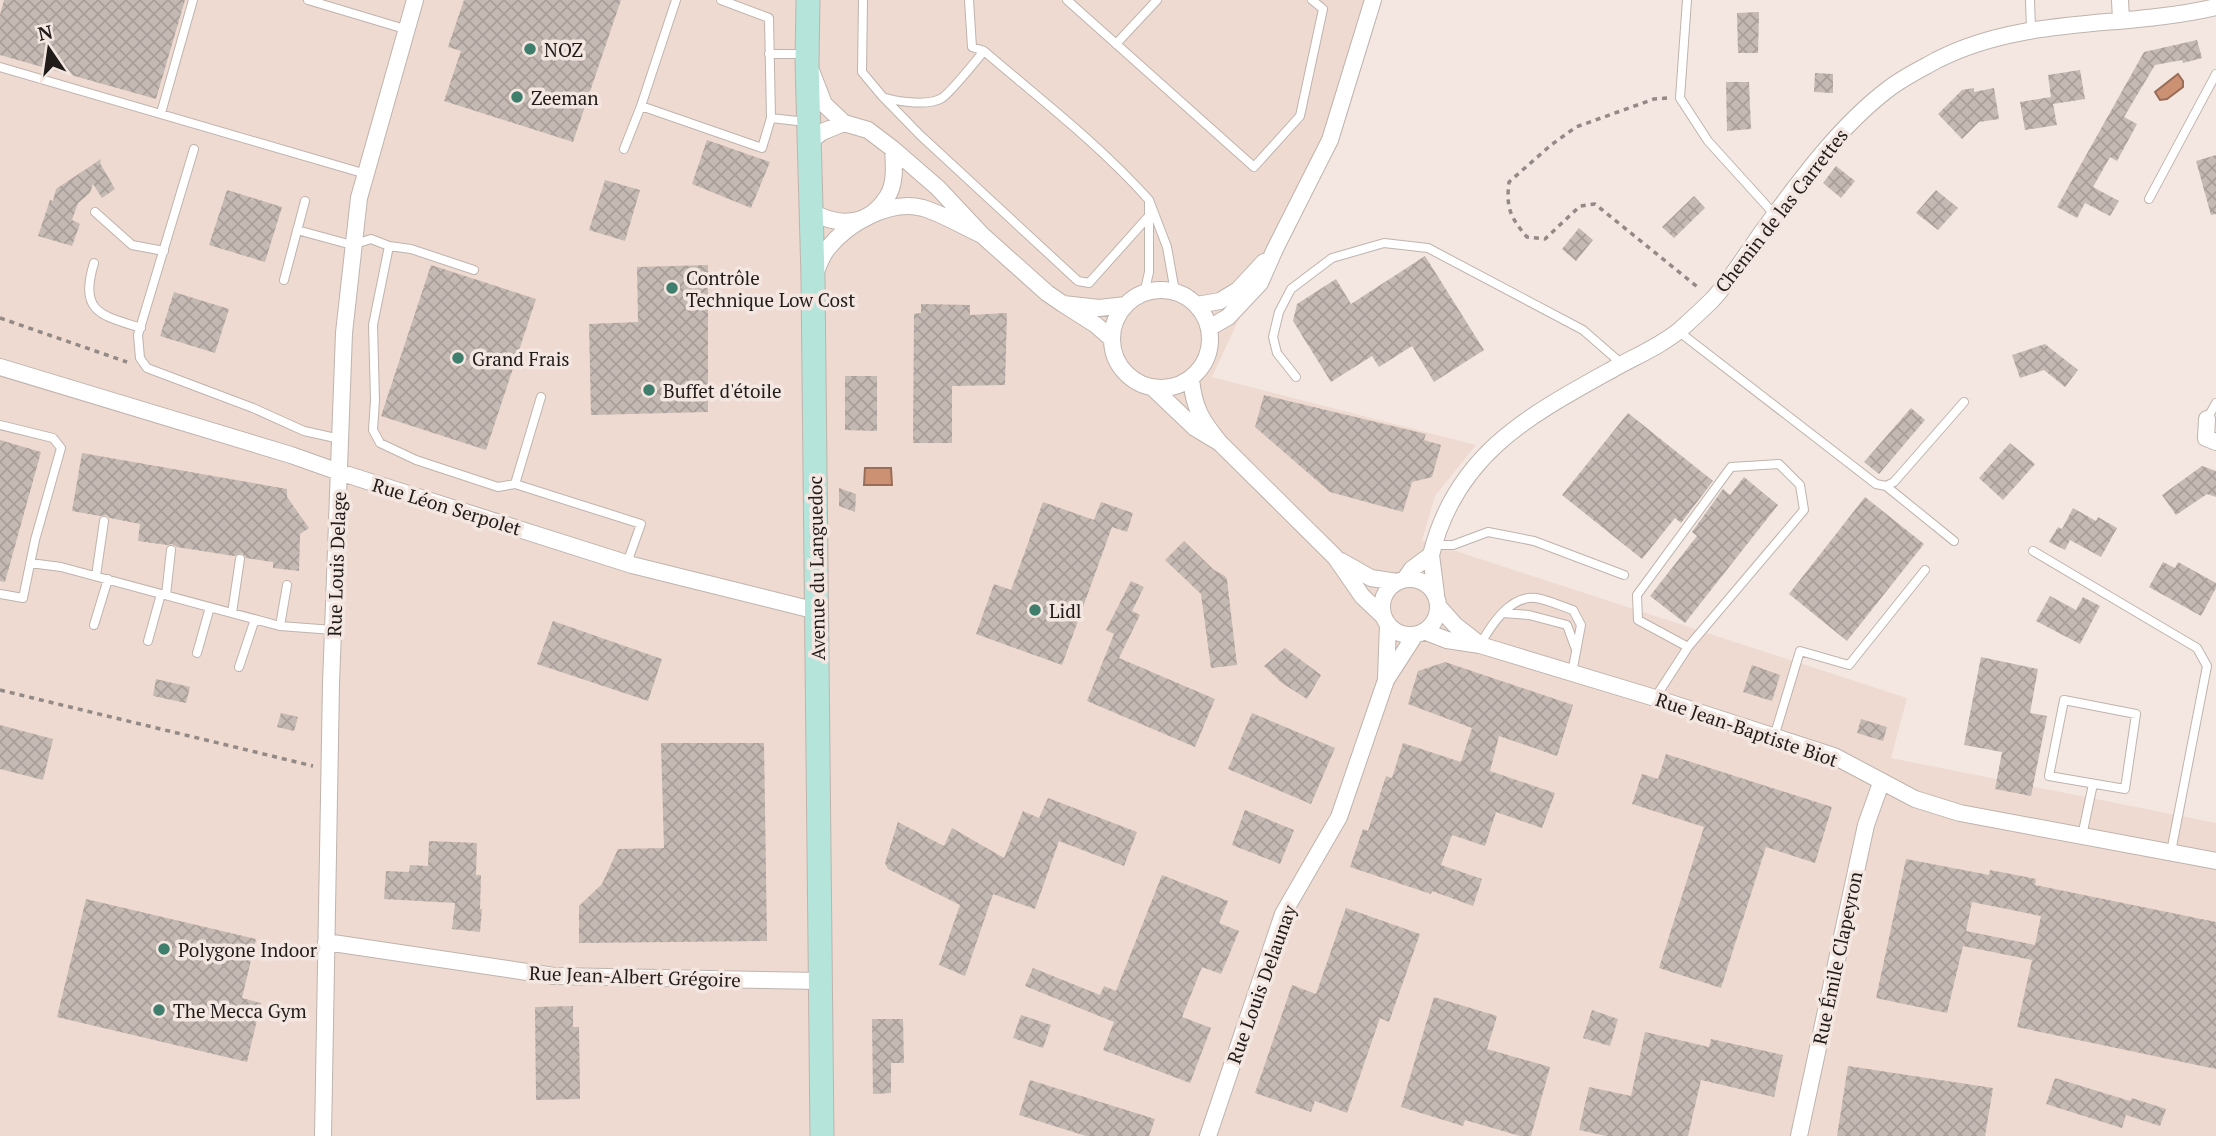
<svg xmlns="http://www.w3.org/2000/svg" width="2216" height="1136" viewBox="0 0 2216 1136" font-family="'PT Serif',serif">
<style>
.built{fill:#eedad0}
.water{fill:#cc9073;stroke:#996d58;stroke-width:2}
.building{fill:url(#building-cross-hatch);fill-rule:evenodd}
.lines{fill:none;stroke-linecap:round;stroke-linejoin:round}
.lane-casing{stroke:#bfb3ad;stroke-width:10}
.street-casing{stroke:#bfb3ad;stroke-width:18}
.secondary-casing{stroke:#bfb3ad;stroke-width:25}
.path{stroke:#938986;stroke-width:3.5;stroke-dasharray:5 5;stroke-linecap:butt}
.lane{stroke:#fff;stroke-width:8}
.street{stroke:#fff;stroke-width:16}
.secondary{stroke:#b5e4da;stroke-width:23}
.poi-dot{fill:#3f7e6c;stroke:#f4e7e2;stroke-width:2.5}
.labels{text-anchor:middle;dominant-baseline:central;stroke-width:7;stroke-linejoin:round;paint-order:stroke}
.poi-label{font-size:19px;fill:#211c1a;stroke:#f4e7e2;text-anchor:start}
.street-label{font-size:19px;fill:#211c1a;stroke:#f4e7e2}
</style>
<defs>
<pattern id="building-cross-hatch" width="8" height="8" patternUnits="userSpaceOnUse" patternTransform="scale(1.75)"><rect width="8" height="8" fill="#c5b9b3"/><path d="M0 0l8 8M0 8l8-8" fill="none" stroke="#a99e99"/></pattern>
</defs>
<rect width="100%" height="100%" fill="#f4e7e2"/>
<path class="built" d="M0,0H1370L1330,124L1212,377L1476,445L1435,496L1422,540L1907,698L1891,758L2216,823V1136H0Z"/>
<path class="water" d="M2178,74L2183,81V87L2167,99L2160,100L2155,92Z
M865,468H891L892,485H864Z"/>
<path class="building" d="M4,0H185L156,99L0,55V15Z
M464,0H621L573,142L444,101L461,51L448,47Z
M1759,12L1758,53H1738L1737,13Z
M2197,40L2202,58L2183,63L2182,60L2155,65L2124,117L2137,124L2117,161L2110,157L2093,187L2119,201L2110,216L2085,203L2077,218L2057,207L2144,52Z
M2080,70L2085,99L2053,104L2057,125L2025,130L2020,102L2051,97L2048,75Z
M1815,73L1833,74V93L1814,92Z
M1726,82H1749L1751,129L1727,131Z
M1974,88V92L1994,88L1999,119L1979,122L1962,139L1938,114L1962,90Z
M707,140L770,162L751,208L692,184Z
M2216,155V214L2211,215L2196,161Z
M101,159L100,163L115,189L102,198L93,184L90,193L78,203L72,220L80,224L72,246L38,236L50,200L53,201L56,189Z
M1836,166L1855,181L1841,198L1823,183Z
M605,180L640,190L625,241L589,230Z
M227,190L282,207L265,262L209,245Z
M1936,190L1958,208L1938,230L1916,213Z
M1694,196L1705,208L1674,238L1662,227Z
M1579,228L1593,240L1576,261L1562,249Z
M1425,256L1484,350L1434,382L1412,346L1379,367L1372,356L1331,382L1293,321L1297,304L1336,279L1351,304Z
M431,265L536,299L486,450L381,416Z
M708,265V412L591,415L589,324L638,322L637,267Z
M174,292L229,309L215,353L160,336Z
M921,304L970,305V315L1007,313L1005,385L952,386V443H913L914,314L921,313Z
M2045,344L2078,370L2065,387L2044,370L2020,378L2012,355Z
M845,376H877V431L845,430Z
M1264,395L1426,434L1424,440L1441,445L1432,477L1412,482L1403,512L1330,492L1255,427Z
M1911,408L1925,420L1879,474L1864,462Z
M1628,413L1713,481L1681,523L1675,518L1642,559L1562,495Z
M0,440L41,452L5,582L0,581Z
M2010,443L2035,464L2003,500L1979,478Z
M82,453L287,489V497L309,528L300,534L299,571L273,568V562L246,558L242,553L234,556L177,547L172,544L167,545L138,541L140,524L110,518L106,515L100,516L72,511Z
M2202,466L2216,471V497L2207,494L2176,515L2162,495Z
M1744,477L1778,505L1685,623L1650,596L1697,536L1692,532L1723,489L1730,495Z
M839,488L856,494L855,512L839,506Z
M1865,497L1924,544L1847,641L1789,594Z
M1043,502L1094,520L1101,502L1133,513L1127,532L1112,527L1062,665L976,634L994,584L1011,590Z
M2073,508L2096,521L2098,517L2117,528L2101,557L2070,540L2065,550L2049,542L2058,527L2062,529Z
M1184,541L1214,570L1225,576L1227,580L1237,665L1211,668L1201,594L1165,560Z
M2163,562L2175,568L2178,562L2216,583V588L2201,616L2149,587Z
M1131,581L1144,587L1132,611L1140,615L1119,658L1215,699L1195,747L1087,701L1114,634L1106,630Z
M2050,596L2076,610L2083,597L2100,606L2080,644L2036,621Z
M553,621L662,659L648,701L537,664Z
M1285,648L1321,675L1307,699L1282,683L1264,666Z
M1981,657L2038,669L2030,713L2047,716L2031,796L1995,789L2002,752L1964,745Z
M1445,662L1573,705L1557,756L1499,736L1490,771L1555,793L1542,828L1496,812L1485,846L1452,835L1441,865L1482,879L1473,906L1432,891L1431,894L1350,867L1363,829L1368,831L1386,776L1392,778L1403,743L1461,762L1472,728L1408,704L1418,671Z
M1752,665L1780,675L1772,701L1743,692Z
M156,679L190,687L186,703L153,696Z
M281,713L298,717L294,731L277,727Z
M1252,713L1335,748L1311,804L1228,769Z
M1861,719L1887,727L1883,741L1857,733Z
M0,725L53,739L43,780L0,769Z
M661,743H764L767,941L579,943V906L602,884L618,849L664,848Z
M1666,754L1832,807L1815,863L1766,847L1721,988L1659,968L1704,827L1632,804L1642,774L1658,779Z
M1048,798L1137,832L1124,866L1059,841L1035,909L993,894L965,976L939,965L960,905L888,869L885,863L898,822L944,846L952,828L1004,858L1023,811L1039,818Z
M1245,810L1294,830L1280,864L1232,845Z
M429,841L477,843L476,875H481L480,909H482L480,932L452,929L455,903L384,899L386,871L409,872L410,865L428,866Z
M1906,859L1989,875L1990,870L2036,879L2035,885L2216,922V1069L2017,1027L2032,960L1963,946L1947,1013L1876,998ZM1972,902L2041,916L2035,945L1966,931Z
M1162,875L1228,901L1219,923L1239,931L1221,974L1202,967L1182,1017L1211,1028L1190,1083L1103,1050L1114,1022L1025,986L1033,968L1100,995L1104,986L1116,991Z
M86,899L256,939L242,998L261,1003L247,1062L57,1017Z
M1346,908L1420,934L1389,1022L1380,1018L1347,1113L1315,1101L1311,1112L1255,1093L1292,985L1316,994Z
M1434,997L1497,1016L1487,1049L1550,1067L1531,1136H1520L1465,1120L1463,1126L1401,1107Z
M573,1006V1027H579L580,1099L536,1100L535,1007Z
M1592,1010L1618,1019L1610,1046L1583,1038Z
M1021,1015L1051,1025L1043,1048L1013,1038Z
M872,1019H903L904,1063H891V1093L873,1094Z
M1645,1032L1709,1047L1711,1039L1783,1055L1774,1097L1701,1080L1688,1136H1606L1579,1130L1589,1087L1631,1096Z
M1848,1066L1993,1088L1985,1136H1837Z
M2055,1078L2130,1101L2132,1098L2166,1109L2160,1126L2126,1115L2122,1128L2046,1104Z
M1030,1080L1155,1119L1149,1136H1086L1019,1115Z"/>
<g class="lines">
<g class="lane-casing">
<path id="lane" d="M308,0L408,30
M721,0L769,18L771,118L806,122
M863,0L862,72L882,96L920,135L1078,281L1089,283L1148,217
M969,0L972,47L984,51C1040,99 1100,145 1149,200
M1067,0L1254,167L1300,116L1323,9L1312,0
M1687,0L1680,98L1708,141L1775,215
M2030,0L2031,29
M1116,44L1157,0
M769,54H805
M0,67L366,174
M886,98C900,102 929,106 942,98C951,92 975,62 984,51
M641,106L762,148L771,118
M161,113L193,0
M194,149L138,335L140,358L147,368L253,408L304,431L340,439
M624,149L641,106L676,0
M2149,199L2216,74
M95,212L132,245L164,251
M297,230L352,245L371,239L389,246L411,249L474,270
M389,246L373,325L375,400L373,430L380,443L416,460L498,487L515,484
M94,263C79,312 100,315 141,328
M284,280L305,201
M1144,294L1149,272V200L1167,247L1175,292
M1678,331L1876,484L1886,486L1894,482L1964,402
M1296,377L1277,353L1273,337L1279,312L1291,289L1332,258L1384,243L1428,248L1583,330L1622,364
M541,397L515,484L641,524L627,563
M2207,419L2216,403
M0,425L53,438L61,448L35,540L23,598L0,594
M1886,486L1954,541
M1433,545H1453L1488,532L1534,541L1624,575
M2033,551L2197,648L2207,666L2171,852
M30,563L61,567L280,626L333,630
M96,576L104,521
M166,595L171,550
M232,613L240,559
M1503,613L1529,615L1567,625L1575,647
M94,625L108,579
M280,626L287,585
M148,641L161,594
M1480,645C1491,625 1510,595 1536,598C1548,600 1561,606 1573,610L1581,625L1572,673
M197,653L210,607
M239,667L255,619
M1655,698L1688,647L1804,510L1800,485L1779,464L1731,467L1637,595L1638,620L1688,647
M2064,700L2136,714L2125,789L2049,776Z
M1774,737L1800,651L1849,665L1925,570
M2082,836L2093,784"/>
</g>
<g class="street-casing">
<path id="street" d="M2120,0L2121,20
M812,73L824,104L844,123L868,130L893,149L938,188L982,235C964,227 943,214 923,208C890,199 848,223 828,248C822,255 819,264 816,272
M809,142L822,132L844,123
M810,211C838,227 868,227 887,197C896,184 894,164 893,149
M982,235L1047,293L1063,304
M1112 339a49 49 0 1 1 98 0a49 49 0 1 1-98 0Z
M1197,305L1220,301L1238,290L1264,262
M1209,328L1228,317L1260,283L1275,249L1330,140L1373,0
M1112,339L1096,325L1063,304L1099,308L1126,305
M0,367L291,455L339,472L632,565L817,611
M1153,388L1195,428L1220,443C1201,420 1194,408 1191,379
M2207,419L2206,438L2216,442
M1220,443L1335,557L1362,596L1384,617
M1431,555C1456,454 1528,416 1613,369C1636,356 1661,346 1681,329C1691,320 1702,310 1712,300C1732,279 1748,251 1765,228C1801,179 1839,127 1887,90C1902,78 1921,69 1937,60C2025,15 2123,29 2216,7
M1341,561L1371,578L1397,582
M1382 607a28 28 0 1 1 56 0a28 28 0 1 1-56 0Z
M1405,579L1412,569L1431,555L1436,594
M1439,607L1455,625L1478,643
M1424,631L1447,640L1480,645L1655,698L1834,756L1915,799L1960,813L2216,861
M1386,678L1388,624
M326,942L554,976L821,981
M323,1136L331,684L344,333L359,198L415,0
M1208,1136L1283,914L1339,817L1386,680L1415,635
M1799,1136L1866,825L1881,783"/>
</g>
<g class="secondary-casing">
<path id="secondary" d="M808,0L807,62L813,278L822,1136"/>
</g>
<path class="path" d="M1667,98L1654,99L1576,127L1551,145L1509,182C1506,208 1510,217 1527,237L1545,239L1580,206L1595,204L1700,289
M0,318L127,362
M0,690L313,766"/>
<use href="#lane" class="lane"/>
<use href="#street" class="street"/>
<use href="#secondary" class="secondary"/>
</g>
<g class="poi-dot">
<circle cx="530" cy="49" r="7"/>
<circle cx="517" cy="97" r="7"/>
<circle cx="672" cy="288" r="7"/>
<circle cx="458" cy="358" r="7"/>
<circle cx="649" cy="390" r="7"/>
<circle cx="1035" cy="610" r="7"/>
<circle cx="164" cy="949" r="7"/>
<circle cx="159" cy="1010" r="7"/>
</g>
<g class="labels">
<g class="poi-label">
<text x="544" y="49">NOZ</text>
<text x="531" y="97">Zeeman</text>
<text x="686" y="277">Contrôle<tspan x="686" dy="22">Technique Low Cost</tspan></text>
<text x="472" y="358">Grand Frais</text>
<text x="663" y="390">Buffet d'étoile</text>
<text x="1049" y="610">Lidl</text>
<text x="178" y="949">Polygone Indoor</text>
<text x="173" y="1010">The Mecca Gym</text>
</g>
<g class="street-label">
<text transform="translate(1781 210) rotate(-52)">Chemin de las Carrettes</text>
<text transform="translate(447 506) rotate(17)">Rue Léon Serpolet</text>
<text transform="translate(336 564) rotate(-88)">Rue Louis Delage</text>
<text transform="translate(816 568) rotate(-91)">Avenue du Languedoc</text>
<text transform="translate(1747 729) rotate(19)">Rue Jean-Baptiste Biot</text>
<text transform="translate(1837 958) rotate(-78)">Rue Émile Clapeyron</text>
<text transform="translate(635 976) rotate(2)">Rue Jean-Albert Grégoire</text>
<text transform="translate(1261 984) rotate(-70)">Rue Louis Delaunay</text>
</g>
</g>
<g transform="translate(49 49) rotate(347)" stroke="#f4e7e2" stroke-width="5" paint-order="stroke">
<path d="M0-5L12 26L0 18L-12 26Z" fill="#211c1a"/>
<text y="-10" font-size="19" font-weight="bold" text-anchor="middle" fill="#211c1a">N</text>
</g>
</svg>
